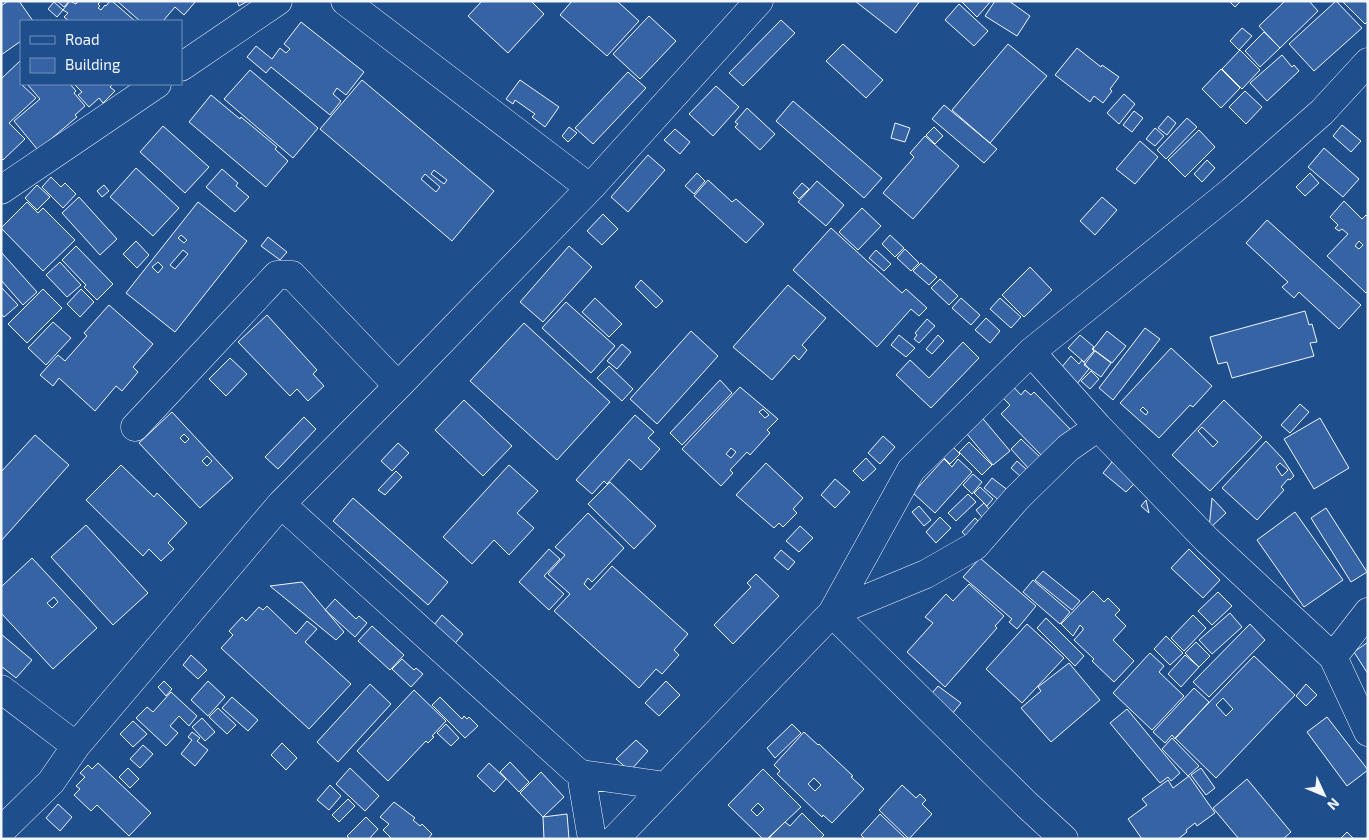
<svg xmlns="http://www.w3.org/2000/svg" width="1369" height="840" viewBox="0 0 1369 840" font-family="'Exo 2',sans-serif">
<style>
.building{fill:#3563a3;stroke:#f2f6ff;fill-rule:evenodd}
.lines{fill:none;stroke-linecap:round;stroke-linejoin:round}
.minor-casing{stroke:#f2f6ff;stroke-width:29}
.minor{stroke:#1f4e8c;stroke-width:28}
</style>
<rect width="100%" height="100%" fill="#1f4e8c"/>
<path class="building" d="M8,1H19L33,21H21V41L1,55V6Z
M57,1H69L64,7Z
M70,1L76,4L78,1H101L98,4L100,6L98,8L101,10L105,5L106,6L110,1H112L135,21H69L64,17L68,13L63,10Z
M117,1H196L184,15L175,7L163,21H140Z
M237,1H248L239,6Z
M482,1H531L544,14L508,53L468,16Z
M572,1H617L639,21L607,56L560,15Z
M855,1H920L896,33Z
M961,1H991L977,17Z
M995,1H1009L1030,16L1017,36L985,16Z
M1229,1H1241L1235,7Z
M1285,1H1309L1318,11L1280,48L1259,26Z
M1336,1L1362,28L1314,71L1289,44Z
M1342,1H1365L1368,4V21L1365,24Z
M54,2L63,10L57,17L48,9Z
M959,4L988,31L974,46L945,20Z
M649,16L676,41L640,79L613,54Z
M781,20L795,33L743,86L729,73Z
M301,22L364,72L346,95L337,88L333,94L341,101L330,115L271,67L266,73L247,57L256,46L272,59L280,48L286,53L290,49L284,44Z
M1242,28L1252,36L1239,50L1230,41Z
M1264,32L1280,48L1260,67L1245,51Z
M843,44L883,80L866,98L826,61Z
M1008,44L1047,76L990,143L952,110Z
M1077,48L1101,67L1102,65L1119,77L1110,89L1112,91L1103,103L1094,96L1090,102L1055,75Z
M1240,50L1260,70L1242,89L1222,69Z
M1282,55L1292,67L1294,65L1299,71L1267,101L1250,83Z
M21,60V84L36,98L9,123L25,139L3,160L1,158V79Z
M1221,69L1240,88L1221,108L1202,89Z
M250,70L318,128L293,158L224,99Z
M628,72L646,88L593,144L575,128Z
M362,80L494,191L452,241L320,129ZM434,170L447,180L444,184L431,174ZM425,174L440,187L436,192L421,179Z
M520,80L559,107L545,127L532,117L535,114L515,100L513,104L506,99Z
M27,84H70L76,91L74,93L85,106L75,115L77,117L38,150L14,121L40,99Z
M74,84H113L110,87L115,91L103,103L99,98L89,107L78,95L82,92Z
M716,86L739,107L713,136L689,114Z
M1245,91L1262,107L1246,124L1229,107Z
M1124,94L1135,104L1119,124L1107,113Z
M211,95L240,119L241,117L277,147L275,149L288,161L266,187L189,122Z
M793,101L882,178L864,198L776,121Z
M944,105L997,149L984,163L932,119Z
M747,108L775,134L760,150L735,127L738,124L735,122Z
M1134,111L1143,118L1132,132L1123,125Z
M1168,116L1176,123L1167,135L1158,128Z
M1187,118L1197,127L1166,159L1157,150Z
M895,123L910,128L905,142L891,138Z
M1342,125L1361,141L1351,152L1333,136Z
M163,126L209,167L185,193L140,152Z
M569,127L577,133L568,142L562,136Z
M934,127L943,136L935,144L926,135Z
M1155,128L1164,136L1155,146L1146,139Z
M675,129L690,142L680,154L664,140Z
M1199,130L1215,147L1185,177L1168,160Z
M925,136L959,166L913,219L883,193L914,157L910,153Z
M1140,141L1158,157L1135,184L1116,169Z
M1324,148L1359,179L1343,197L1308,167Z
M648,155L665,170L628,212L611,197Z
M1207,160L1215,168L1202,182L1194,174Z
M136,168L179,208L153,236L110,197Z
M222,169L238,183L236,186L249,197L235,212L206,187Z
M697,173L705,181L694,194L685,186Z
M1310,173L1319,183L1305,196L1296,187Z
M51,177L61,187L65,183L76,194L63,208L42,187Z
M708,180L732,202L736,199L764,224L746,243L694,196Z
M817,181L844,205L826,226L798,202Z
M802,183L809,189L799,199L793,193Z
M37,185L50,197L37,210L25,198Z
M104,185L109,191L102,197L97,191Z
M79,197L117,239L100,255L62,213Z
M1102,197L1117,210L1095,235L1080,221Z
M1344,201L1362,219L1366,215L1368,217V291L1366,293L1327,256L1348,234L1342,229L1339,231L1335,228L1338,225L1330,217ZM1359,241L1363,245L1359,249L1355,246Z
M27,202L38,213L43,208L75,240L43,271L1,228Z
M198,202L247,241L175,332L126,293ZM181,235L187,240L184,243L178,238ZM183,250L188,254L175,269L170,265ZM158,262L163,267L158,273L152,267Z
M862,208L881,226L858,250L839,232Z
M603,214L618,229L602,245L587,231Z
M1267,220L1361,305L1339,329L1299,292L1294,298L1282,287L1288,282L1246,243Z
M831,228L902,293L906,289L927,308L919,316L911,309L877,347L793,270Z
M890,235L904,248L895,257L882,244Z
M268,237L287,252L280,260L261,246Z
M136,241L149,255L137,268L123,254Z
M76,246L113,284L97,300L84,287L86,285L62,260Z
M569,246L592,267L543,322L520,302Z
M905,249L919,263L911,271L897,258Z
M876,250L891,264L884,271L869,258Z
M1,252L37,292L23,305L1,280Z
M60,262L81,285L67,297L46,275Z
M921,263L937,277L929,285L913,271Z
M1030,267L1052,290L1024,317L1002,295Z
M940,279L958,296L949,305L931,288Z
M641,280L663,301L656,308L635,287Z
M788,285L826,318L802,345L807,350L799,360L794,355L772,380L733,347Z
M1,287L18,305L4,317L1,314Z
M43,289L62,308L27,343L8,324Z
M81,289L94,302L80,317L67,304Z
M595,298L622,324L609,337L582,312Z
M961,298L980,315L971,325L952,308Z
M1000,298L1021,317L1011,328L990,309Z
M566,302L615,346L591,373L542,328Z
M109,305L153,344L133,367L138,372L122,391L116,386L95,411L59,378L53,386L40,375L58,355L65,361L87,336L84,333Z
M1305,311L1309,325L1312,324L1317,342L1310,343L1314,356L1232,378L1227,362L1218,364L1210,337Z
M267,315L317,370L313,374L324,386L308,401L297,389L290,396L238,342Z
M986,318L1000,331L990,343L975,330Z
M927,319L935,326L919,343L914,339L917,335L915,333Z
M53,322L71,338L46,365L28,348Z
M524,323L610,402L557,460L470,381Z
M1145,328L1160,339L1113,400L1099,388Z
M691,331L718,356L657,424L630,399Z
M1107,331L1126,346L1112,363L1093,349Z
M899,335L915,348L906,357L891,345Z
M938,335L944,341L932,354L926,349Z
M1080,335L1094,347L1092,349L1094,351L1084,362L1068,348Z
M963,342L979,358L931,408L896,375L910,360L929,378Z
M622,344L631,352L617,369L607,361Z
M1171,348L1212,386L1193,407L1190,405L1159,438L1120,403ZM1143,407L1148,412L1146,415L1140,410Z
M1095,351L1111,363L1101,377L1084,365Z
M1071,356L1079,364L1082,360L1089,369L1076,385L1061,368Z
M230,358L247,374L226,396L209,379Z
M609,366L633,389L622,401L597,378Z
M1091,371L1099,379L1090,389L1081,381Z
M1006,379L1021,395L1025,390L1031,395L1034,392L1071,430L1043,457L1001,414L1010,405L995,390Z
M720,380L732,393L682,445L670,433Z
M740,387L778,419L767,430L770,433L750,455L747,452L730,470L733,473L721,486L682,449ZM763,409L769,415L765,418L759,412ZM731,448L736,452L731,458L726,454Z
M464,400L512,446L483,476L435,430Z
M1224,400L1262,437L1210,491L1172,455ZM1202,427L1218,442L1213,447L1198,431Z
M1300,404L1309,412L1290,433L1281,425Z
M172,412L233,478L200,508L139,443ZM184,434L189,439L185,443L180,438ZM207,456L212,461L207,466L202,461Z
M979,414L1010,451L993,465L962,428Z
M635,415L654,432L648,438L660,449L641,470L629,459L607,484L604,481L592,494L576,480Z
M304,417L316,429L278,469L265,457Z
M1320,418L1349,468L1314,489L1284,439Z
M35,435L69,465L1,541V472Z
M883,436L895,447L880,464L868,453Z
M1021,439L1041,458L1029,469L1011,449Z
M946,440L960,454L950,464L936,450Z
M1266,441L1283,459L1294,476L1290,480L1288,479L1281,487L1284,490L1257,520L1222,488ZM1280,463L1288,470L1282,476L1276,467Z
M969,442L992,465L982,475L959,452Z
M398,443L409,453L392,471L381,461Z
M866,458L876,469L863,481L853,471Z
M944,459L952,467L958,459L972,472L935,513L913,493Z
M1017,461L1027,470L1021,477L1011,468Z
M1112,462L1136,482L1126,492L1103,473Z
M766,463L803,498L793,509L797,513L783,527L779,523L774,528L736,495Z
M121,465L154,497L157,493L187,523L168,543L174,549L161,561L149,549L143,556L86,500Z
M509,465L538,491L517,513L534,528L509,555L494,540L472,564L443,537Z
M396,471L402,477L385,495L378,490Z
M973,474L982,482L972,494L963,485Z
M992,478L1009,491L1001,502L984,488Z
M835,479L850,492L835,508L821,495Z
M610,482L656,526L634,549L588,504Z
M980,487L993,499L987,506L974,493Z
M968,494L976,502L956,521L948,513Z
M353,498L448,582L428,605L333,521Z
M1212,498L1226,513L1209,529Z
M1146,500L1149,513L1141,506Z
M984,503L994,515L986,522L976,510Z
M919,506L931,520L924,526L912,512Z
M1326,508L1367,572L1351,582L1311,518Z
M1295,512L1343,580L1304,607L1257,540Z
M588,513L624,548L592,582L588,578L584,584L590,590L612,566L688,634L674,650L679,655L662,674L656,669L639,688L554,611L570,594L548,574L565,555L555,547Z
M940,517L951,528L936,543L926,532Z
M975,518L978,521L966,536L962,532Z
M86,525L148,593L113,625L51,557Z
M800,526L813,538L799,552L786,541Z
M549,549L560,559L544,576L564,594L549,610L519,582Z
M1189,549L1220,580L1203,598L1171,568Z
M781,550L795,562L788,570L774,558Z
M32,558L97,628L53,669L1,613V587ZM54,597L58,602L52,608L47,603Z
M980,558L1036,606L1017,629L1009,622L1012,619L963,577Z
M1043,571L1080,601L1072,610L1035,580Z
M756,574L779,596L733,644L714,625L751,587L747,583Z
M1033,580L1070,612L1060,624L1023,592Z
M302,582L344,632L336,640L270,586Z
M969,584L1004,616L995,626L997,628L945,687L907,652L933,623L925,617L946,594L953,601Z
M1093,591L1104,602L1108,598L1120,610L1115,615L1126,626L1113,640L1134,661L1114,682L1092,661L1094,659L1074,640L1083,630V628L1080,625L1073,636L1061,624Z
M1218,592L1232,606L1212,625L1198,611Z
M335,599L356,619L359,616L367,623L355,637L325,610Z
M267,606L296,634L307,621L317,629L305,642L351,684L309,729L221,648L233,635L229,631L242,617L246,621L259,607L263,610Z
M1230,613L1242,627L1212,654L1199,640Z
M442,615L463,634L451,648L430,630Z
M1193,615L1206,628L1184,651L1171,638Z
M1046,618L1084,656L1075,666L1037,628Z
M1027,624L1064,658L1022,703L986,669Z
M1250,624L1265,640L1209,697L1193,682Z
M372,626L404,655L390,670L358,641Z
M1,634L32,660L16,678L1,666Z
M1166,636L1183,653L1170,665L1154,649Z
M1196,642L1210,656L1199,667L1185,653Z
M1368,642V674L1354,652Z
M1150,653L1164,666L1159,672L1184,696L1152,730L1113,693Z
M191,655L207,670L198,679L183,665Z
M1185,655L1199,667L1181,687L1168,674Z
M1254,656L1295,695L1216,778L1175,738ZM1223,698L1233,709L1226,716L1216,705Z
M402,659L414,670L416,668L423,674L411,687L392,669Z
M1069,663L1100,700L1051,742L1021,708L1041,691L1038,687Z
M164,681L172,689L166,696L158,687Z
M208,681L225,697L208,716L191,700Z
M666,681L680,695L659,716L645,703Z
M370,684L391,704L338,762L317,742Z
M1306,684L1317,695L1306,706L1296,696Z
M938,686L961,703L952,714L929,697Z
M1194,688L1209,702L1175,739L1172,735L1165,743L1153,732Z
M414,690L446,721L432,736L434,737L428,743L426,741L388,781L357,751Z
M171,692L197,716L189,726L179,716L170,726L178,733L166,746L136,718L147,707L153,712Z
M232,697L258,720L248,731L222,708Z
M440,697L462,719L464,716L467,719L469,717L478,726L465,738L432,705Z
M218,708L236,725L227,734L209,717Z
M1127,709L1180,773L1171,781L1168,777L1160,783L1110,723Z
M1327,717L1368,770L1347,786L1307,732Z
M202,718L215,732L205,741L192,727Z
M133,721L147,734L133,747L120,734Z
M446,724L459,738L451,746L437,733Z
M792,724L801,733L775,758L767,748Z
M192,732L200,738L197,741L208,750L195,766L181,754L192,740L188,737Z
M804,732L818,745L819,744L853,776L851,777L864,789L832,823L823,815L822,817L777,774L780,771L774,765ZM814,778L821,785L815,791L808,784Z
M1172,738L1199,766L1188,776L1162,749Z
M636,740L648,751L630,771L616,759Z
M282,743L297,758L286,770L271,755Z
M143,745L153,754L140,768L130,759Z
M510,762L529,782L519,792L500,772Z
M98,763L151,813L129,836L97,805L91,811L74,795L80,789L76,786L85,777L80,773L88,765L92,769Z
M489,763L506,779L494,792L477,776Z
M128,768L139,779L130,788L119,777Z
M350,768L379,796L365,811L336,784Z
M1201,768L1215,788L1206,795L1191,775Z
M763,769L801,807L767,839H763L728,805ZM758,803L764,809L757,816L751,810Z
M541,772L564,797L543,817L520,793Z
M1189,776L1215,813L1197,826L1195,823L1186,830L1187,832L1178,839H1142L1128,819L1147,805L1142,799L1168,780L1173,788Z
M1247,779L1291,832L1283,839H1239L1213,808Z
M330,785L341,796L329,810L317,800Z
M902,785L916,798L920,794L926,800L922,804L932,814L909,839L879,810Z
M348,799L355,806L339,822L332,815Z
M394,802L415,818L413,820L420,826L422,824L432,834L428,839H392L383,830L389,824L380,817Z
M58,804L72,817L60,831L46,818Z
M802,813L824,835L820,839H768L785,822L790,826Z
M567,814L569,839H544L543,817Z
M880,814L906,839H865L861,835Z
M366,817L378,829L369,839H350L347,836Z
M1347,832L1354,839H1340Z"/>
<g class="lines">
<g class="minor-casing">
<path id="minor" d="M345,1L590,188
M181,67L278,1
M1,190L157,84
M1031,352L1098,427L1207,540L1333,657L1368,732
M135,427L277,275H292L398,386
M281,504L574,769L581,774L666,786
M1333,657L1368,612
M1,689L76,746
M581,774L592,839
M1,831L51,782L76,746L281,504L398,386L590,188L759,1
M615,839L832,613L911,470L1031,352L1232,191L1322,112L1368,62
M1064,839L1026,804L832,613L926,574L975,546L1017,498L1068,448L1098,427"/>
</g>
<use href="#minor" class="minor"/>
</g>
<rect width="1369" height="840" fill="none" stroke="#f2f6ff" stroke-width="5"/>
<rect x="20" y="20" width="162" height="65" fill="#1f4e8c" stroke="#7391ba"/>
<rect x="30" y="36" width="25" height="8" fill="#1f4e8c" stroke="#7391ba"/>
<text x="65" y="45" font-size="15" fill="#f2f6ff">Road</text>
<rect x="30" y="58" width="25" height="15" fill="#3563a3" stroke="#7391ba"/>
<text x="65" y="70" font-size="15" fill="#f2f6ff">Building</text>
<g transform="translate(1324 795) rotate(134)" stroke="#1f4e8c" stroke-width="4" paint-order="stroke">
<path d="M0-4L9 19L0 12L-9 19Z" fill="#f2f6ff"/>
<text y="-8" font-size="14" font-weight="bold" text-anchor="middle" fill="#f2f6ff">N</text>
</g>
</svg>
